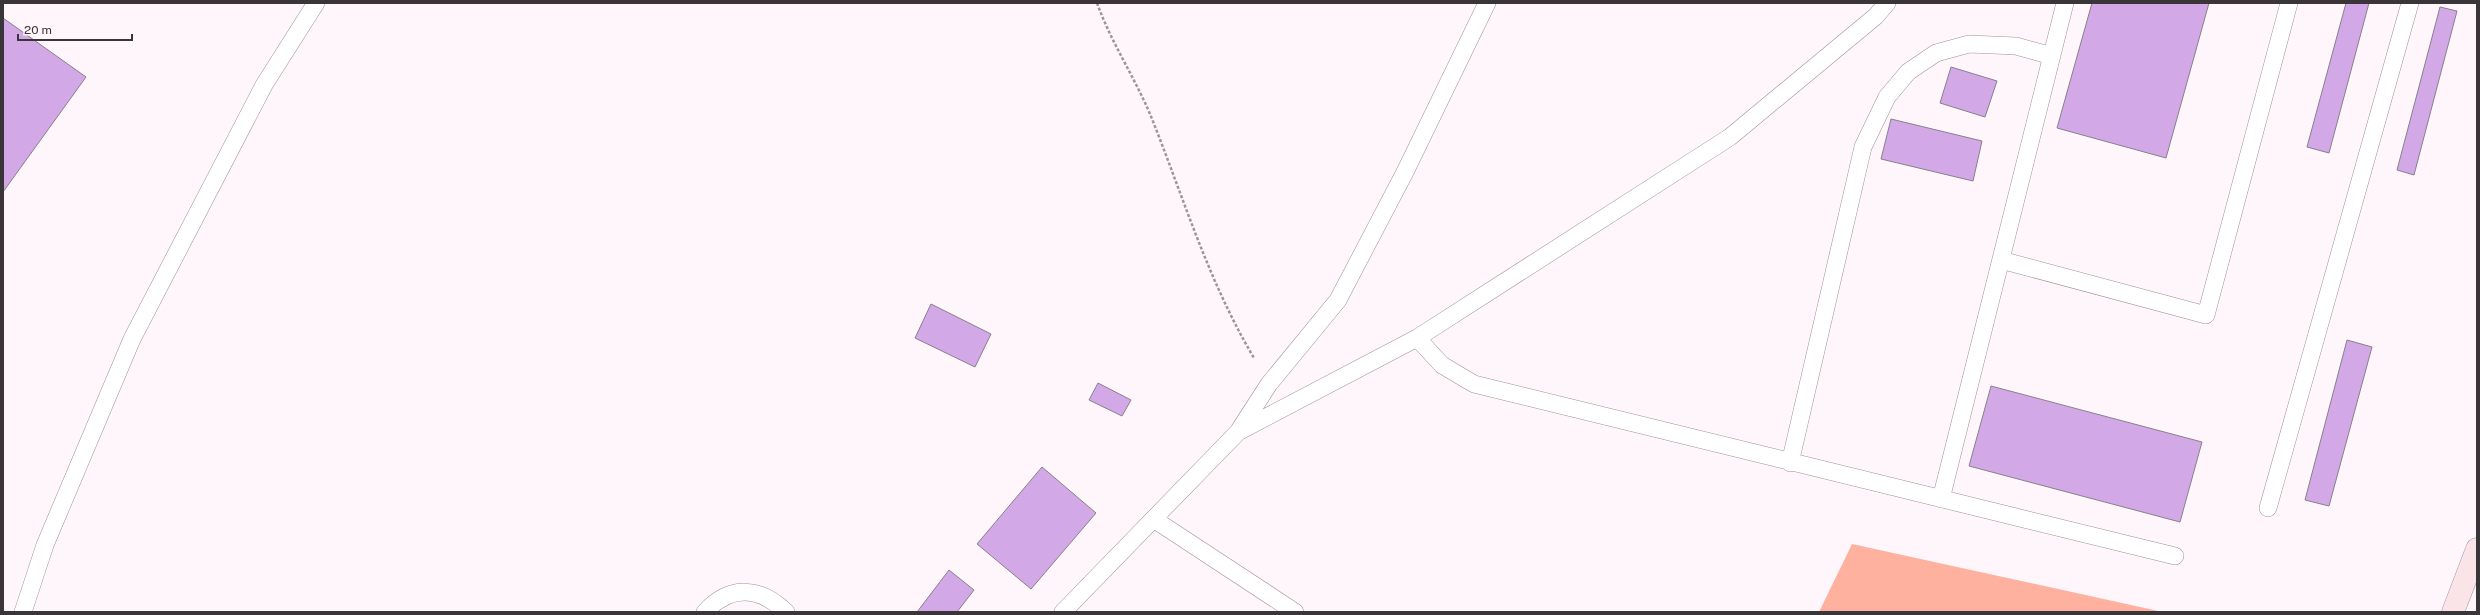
<svg xmlns="http://www.w3.org/2000/svg" width="2480" height="615" viewBox="0 0 2480 615" font-family="'Public Sans',sans-serif">
<style>
.forest{fill:#ffb19f}
.building{fill:#d2a9e6;stroke:#87808b}
.lines{fill:none;stroke-linecap:round;stroke-linejoin:round}
.lane-casing{stroke:#9d9198;stroke-width:18}
.secondary-casing{stroke:#9d9198;stroke-width:23}
.path{stroke:#9c9599;stroke-width:2.5;stroke-dasharray:3 2;stroke-linecap:butt}
.lane{stroke:#fff;stroke-width:17}
.secondary{stroke:#fae4e8;stroke-width:22}
</style>
<rect width="100%" height="100%" fill="#fef6fb"/>
<path class="forest" d="M1852,544L2163,612H1819Z"/>
<path class="building" d="M2092,3H2209L2166,158L2057,128Z
M2346,3H2369L2329,153L2307,147Z
M2440,7L2457,11L2414,175L2397,170Z
M3,18L86,77L3,192Z
M1951,67L1997,81L1985,117L1940,103Z
M1891,119L1982,141L1973,181L1881,159Z
M931,304L991,334L975,367L915,338Z
M2347,340L2372,347L2329,506L2305,500Z
M1098,383L1131,400L1122,416L1089,400Z
M1991,386L2202,442L2180,522L1969,466Z
M1042,467L1096,513L1031,589L977,544Z
M949,570L974,590L957,612H917Z"/>
<g class="lines">
<g class="lane-casing">
<path id="lane" d="M2001,260L2206,315L2289,3
M1417,338L1442,365L1474,384L2175,556
M1238,432L1417,338L1730,137L1876,16L1887,3
M1790,463L1863,147L1887,97L1908,72L1936,53L1969,44L2016,46L2052,56
M1941,499L2065,3
M2268,508L2410,3
M1155,520L1295,612
M23,612L45,545L132,339L264,85L316,3
M705,612C731,584 760,587 786,612
M1063,612L1238,432L1269,384L1338,300L1405,172L1487,3"/>
</g>
<g class="secondary-casing">
<path id="secondary" d="M2453,612L2477,549"/>
</g>
<path class="path" d="M1097,3C1112,45 1138,82 1154,124C1186,205 1209,282 1254,358"/>
<use href="#lane" class="lane"/>
<use href="#secondary" class="secondary"/>
</g>
<rect width="2480" height="615" fill="none" stroke="#3a3538" stroke-width="8"/>
<path d="M18 34v6h114v-6" fill="none" stroke="#3a3538" stroke-width="2"/>
<text x="24" y="34" font-size="12" fill="#3a3538" stroke="#fef6fb" stroke-width="3" paint-order="stroke">20 m</text>
</svg>
